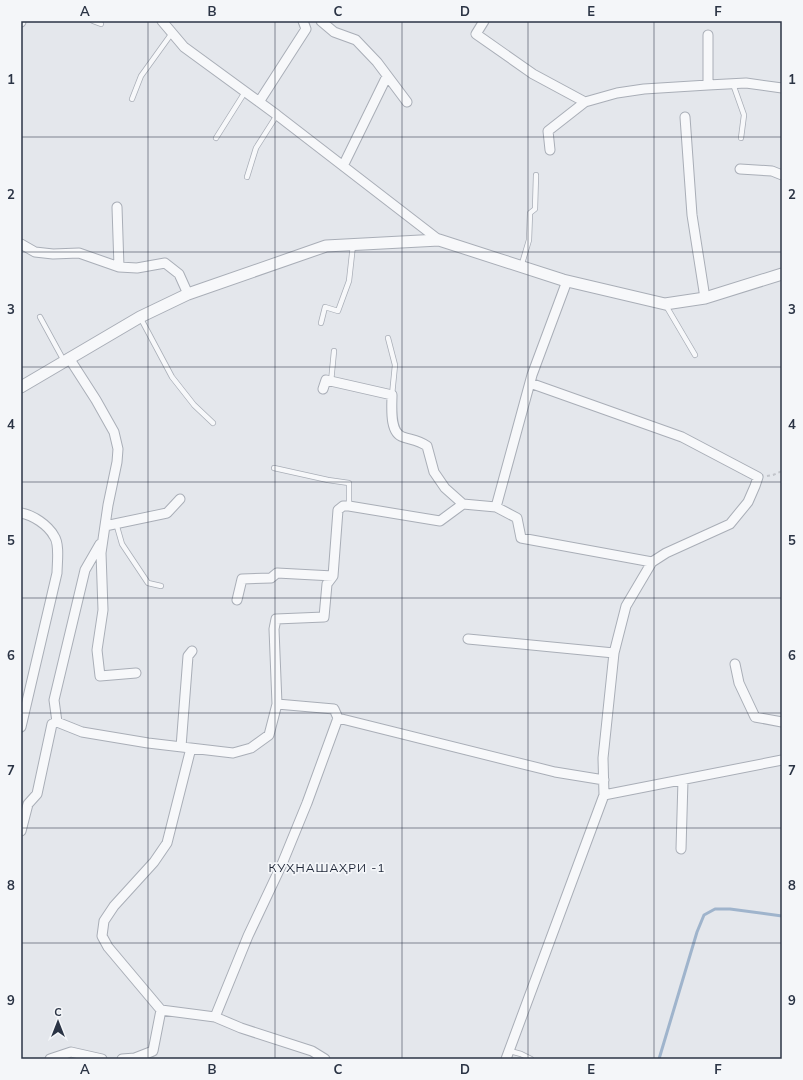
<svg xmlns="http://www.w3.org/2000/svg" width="803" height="1080" viewBox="0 0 803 1080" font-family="Mulish,sans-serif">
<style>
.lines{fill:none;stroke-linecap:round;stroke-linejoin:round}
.stream{stroke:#9fb4cc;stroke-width:3}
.service-casing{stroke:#a9aeb7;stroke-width:6}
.minor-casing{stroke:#a9aeb7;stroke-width:11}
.tertiary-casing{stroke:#a9aeb7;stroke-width:13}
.path{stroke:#c2c5cb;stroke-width:2;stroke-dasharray:3 3;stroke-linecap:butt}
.service{stroke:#f7f8fa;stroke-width:4.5}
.minor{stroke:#f7f8fa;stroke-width:9}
.tertiary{stroke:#f7f8fa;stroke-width:11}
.grid{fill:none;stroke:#2b3445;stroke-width:1;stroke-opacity:0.55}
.labels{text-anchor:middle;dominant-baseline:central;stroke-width:3.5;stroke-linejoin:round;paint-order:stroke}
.quarter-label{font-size:12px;letter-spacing:1px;fill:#1d2536;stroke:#f4f6f9}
.neatline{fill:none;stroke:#2b3445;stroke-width:1.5}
.grid-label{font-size:13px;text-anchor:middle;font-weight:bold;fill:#2b3445}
</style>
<rect width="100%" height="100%" fill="#e4e7ec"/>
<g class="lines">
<path class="stream" d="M659,1059L697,932L704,915L715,909H730L782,916"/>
<g class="service-casing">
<path id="service" d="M93,21L101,24
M733,84L744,115L741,138
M132,99L141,76L172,33
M216,138L245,92
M247,177L256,148L277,115
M521,267L529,240L530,213L535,209L536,175
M665,304L695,355
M40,317L64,361
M140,317L172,377L194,405L213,423
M321,323L325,307L338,311L349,281L353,245
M388,338L395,365L392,395
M331,382L334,351
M274,468L328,480L349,483V506
M116,523L122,544L148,583L161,586
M510,1051L521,1054L531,1059"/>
</g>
<g class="minor-casing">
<path id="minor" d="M162,21L184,47L277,115L439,240
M321,21L334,32L356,40L377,62L407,102
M484,21L476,34L533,74L585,102
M21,22V21
M708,35V85L746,83L782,88
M259,102L306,29L303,21
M685,117L692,215L705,298
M550,150L548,131L585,102L617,93L644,89L708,85
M343,166L387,76
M740,169L772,171L782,175
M117,207L119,267
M21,244L35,252L53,254L79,253L119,267L137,268L165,263L179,274L188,294
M69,358L96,400L114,432L118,449L117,462L108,505L101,553L103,610L97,650L100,676L136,673
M323,389L326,380L392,395C392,406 389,433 403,437C412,440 418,440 427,446L434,472L445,488L463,504
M496,507L532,375L567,281
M21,513C33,515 48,525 54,536C60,544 57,564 57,573L21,727
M105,526L167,513L180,499
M237,600L242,579L271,578L277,573L333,576
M468,639L614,653
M735,664L739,683L755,717L782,722
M277,704L334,709L338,718L555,772L604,780
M57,722L54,700L85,570L100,544
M181,747L188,656L192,651
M191,748L167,843L154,862L114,906L104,921L102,936L108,947L161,1010L215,1017L241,1028L312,1051L325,1059
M604,795L782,760
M21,831L28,804L37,794L52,724L57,722L82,732L148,743L233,753L251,748L269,735L277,704L274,629L276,619L324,617L327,584L333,576L338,510L343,506H349L440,521L463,504L496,507L517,518L521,538L652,562
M681,849L683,780
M215,1017L248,936L282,864L307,803L338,718
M50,1059L71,1052L102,1059
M122,1059L135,1058L153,1051L161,1010
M506,1059L604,795L603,758L614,653L626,606L652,562L666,553L730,524L748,502L755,486L758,477L682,437L530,383"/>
</g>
<g class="tertiary-casing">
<path id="tertiary" d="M21,387L140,317L188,294L326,246L439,240L563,280L665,304L705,298L782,274"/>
</g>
<path class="path" d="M767,476L773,475L782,471"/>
<use href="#service" class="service"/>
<use href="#minor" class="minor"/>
<use href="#tertiary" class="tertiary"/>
</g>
<path class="grid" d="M148,21V1059M275,21V1059M402,21V1059M528,21V1059M654,21V1059M21,137H782M21,252H782M21,367H782M21,482H782M21,598H782M21,713H782M21,828H782M21,943H782"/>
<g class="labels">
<g class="quarter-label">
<text x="327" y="867">КУҲНАШАҲРИ -1</text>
</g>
</g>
<rect width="803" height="1080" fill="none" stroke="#f4f6f9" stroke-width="44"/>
<g transform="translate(58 1022)" stroke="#f4f6f9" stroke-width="3" paint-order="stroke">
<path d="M0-3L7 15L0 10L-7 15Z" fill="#2b3445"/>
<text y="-6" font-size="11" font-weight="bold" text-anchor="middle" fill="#2b3445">С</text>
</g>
<rect x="22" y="22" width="759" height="1036" class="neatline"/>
<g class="grid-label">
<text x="85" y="16">A</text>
<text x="212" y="16">B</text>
<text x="338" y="16">C</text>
<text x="465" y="16">D</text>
<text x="591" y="16">E</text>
<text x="718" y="16">F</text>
<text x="11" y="84">1</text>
<text x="792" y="84">1</text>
<text x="11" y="199">2</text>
<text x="792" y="199">2</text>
<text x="11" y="314">3</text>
<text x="792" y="314">3</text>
<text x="11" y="429">4</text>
<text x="792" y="429">4</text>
<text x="11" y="545">5</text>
<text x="792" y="545">5</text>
<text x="11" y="660">6</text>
<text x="792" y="660">6</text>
<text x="11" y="775">7</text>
<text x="792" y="775">7</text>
<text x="11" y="890">8</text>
<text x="792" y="890">8</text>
<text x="11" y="1005">9</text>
<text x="792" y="1005">9</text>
<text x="85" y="1074">A</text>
<text x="212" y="1074">B</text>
<text x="338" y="1074">C</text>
<text x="465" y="1074">D</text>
<text x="591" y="1074">E</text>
<text x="718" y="1074">F</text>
</g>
</svg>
